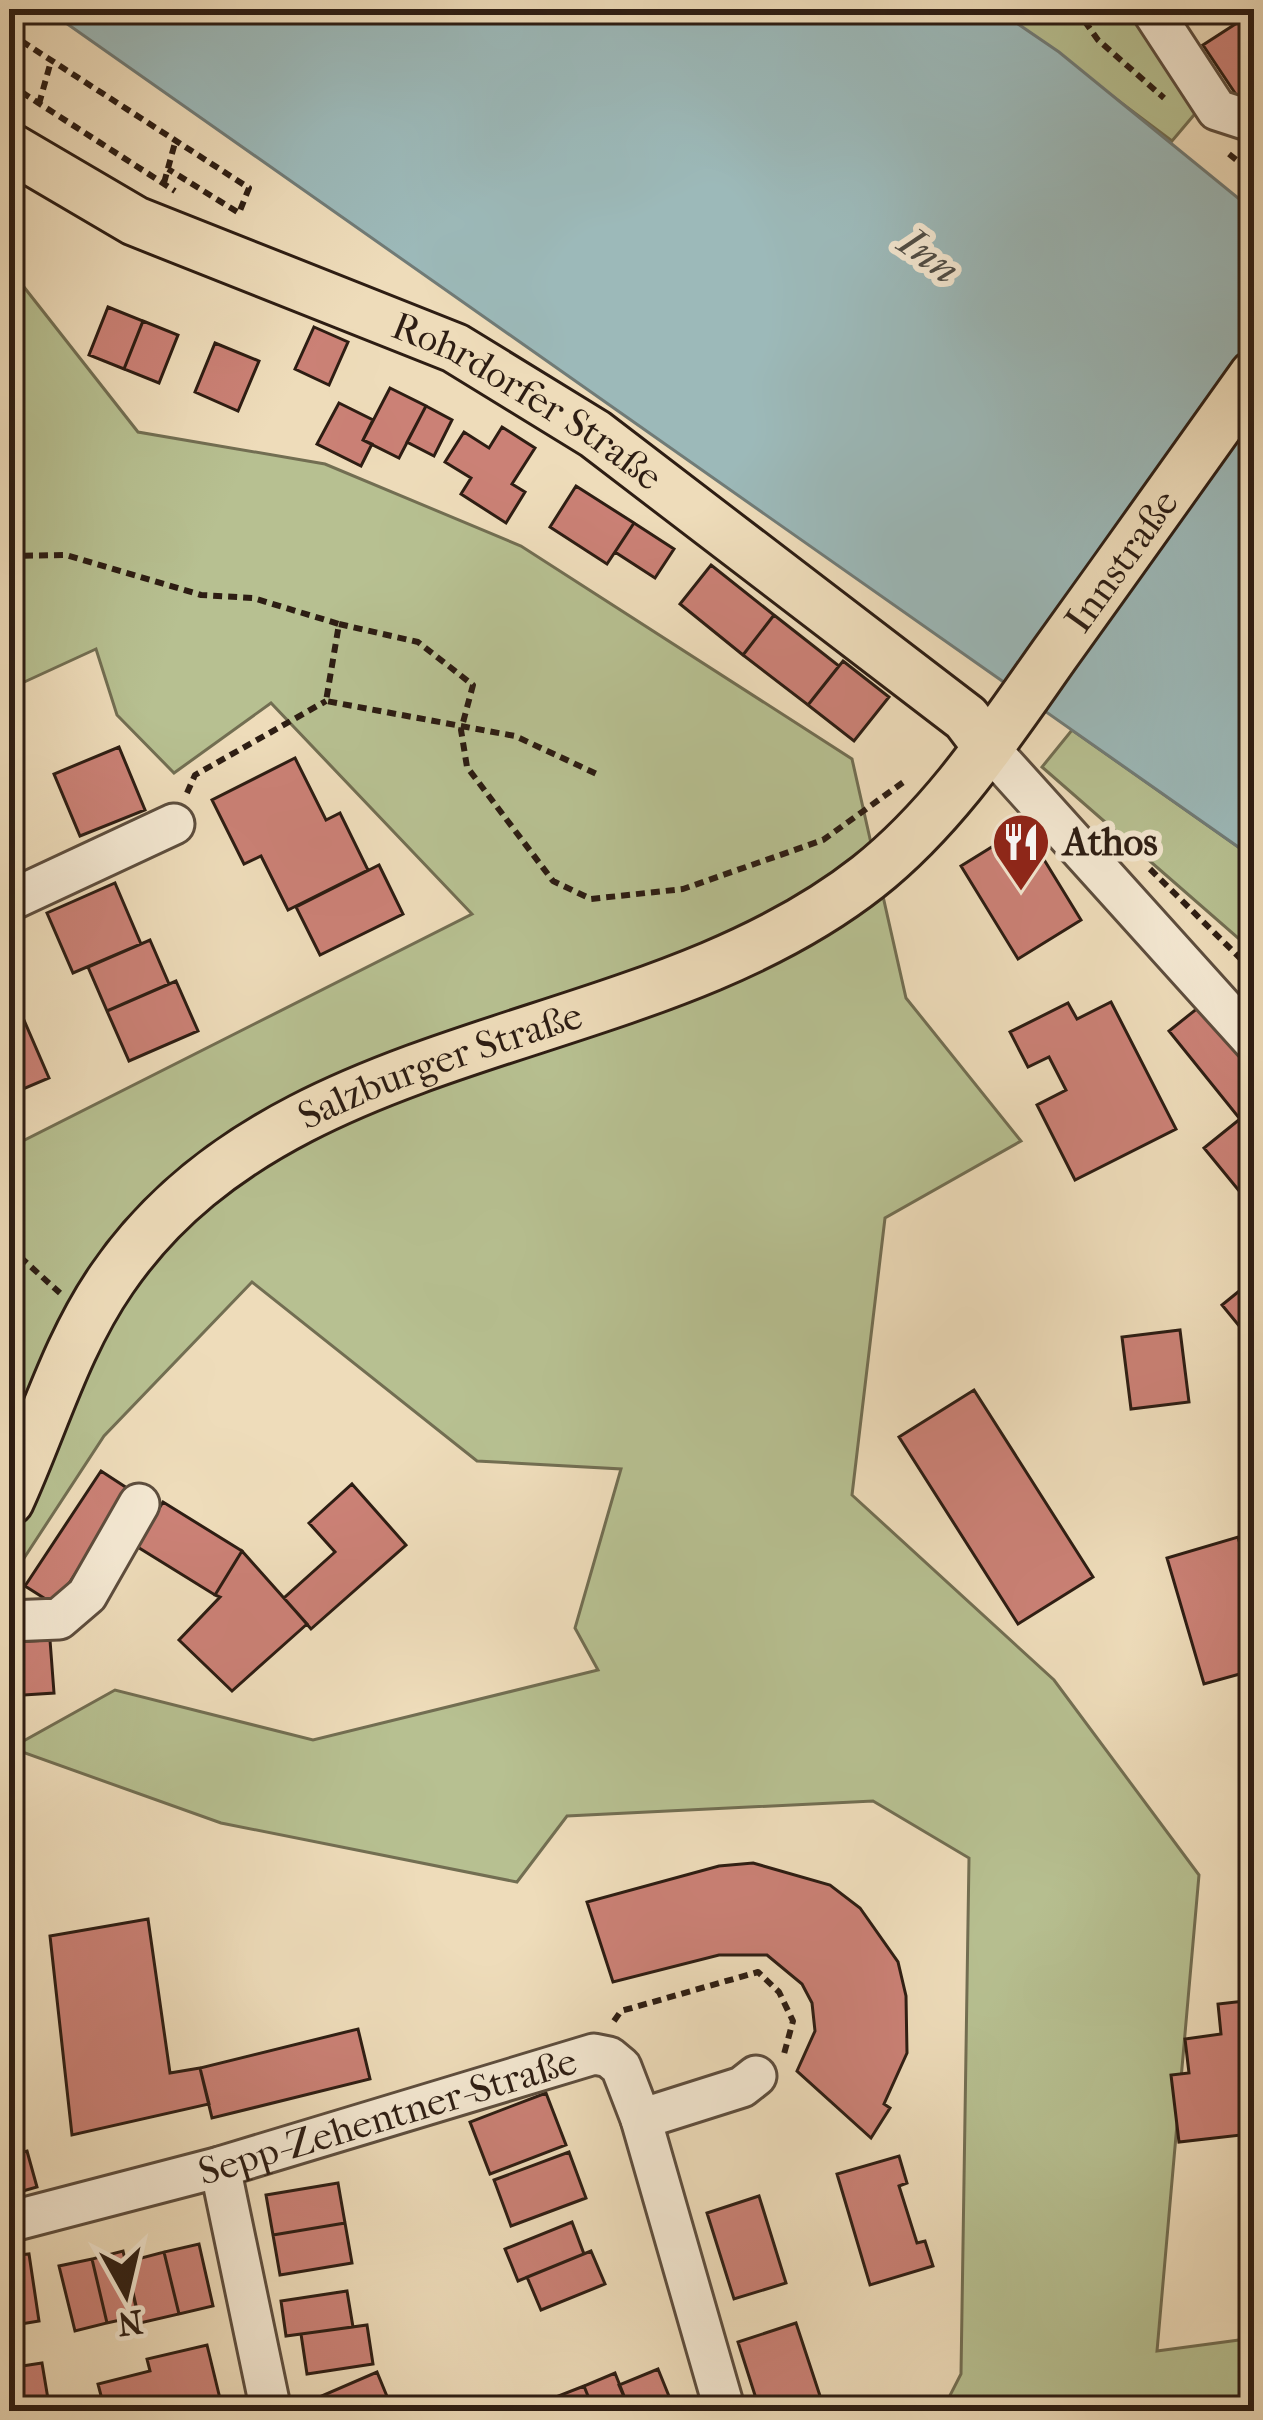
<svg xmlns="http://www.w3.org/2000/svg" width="1263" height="2420" viewBox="0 0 1263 2420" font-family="'IM FELL French Canon',serif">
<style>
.green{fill:#b7c091;stroke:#726e52;stroke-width:3}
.water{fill:#9cb9b9;stroke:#707b77;stroke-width:3}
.building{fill:#cb8176;stroke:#2d1d13;stroke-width:3}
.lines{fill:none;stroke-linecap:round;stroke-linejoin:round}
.minor-casing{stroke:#5d4d3d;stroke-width:45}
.major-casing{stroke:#2d1d13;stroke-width:54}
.path{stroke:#2d1d13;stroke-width:6;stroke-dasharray:9 6;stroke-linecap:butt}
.minor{stroke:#f4e8d2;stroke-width:39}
.major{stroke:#eedcba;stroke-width:48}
.labels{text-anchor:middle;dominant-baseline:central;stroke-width:12;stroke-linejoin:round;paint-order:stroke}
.street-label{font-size:39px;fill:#2d1d13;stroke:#f4e8d2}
.poi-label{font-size:39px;font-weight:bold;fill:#2d1d13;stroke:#f4e8d2;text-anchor:start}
.water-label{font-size:42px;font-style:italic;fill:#4e4c45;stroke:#f4e8d2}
</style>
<rect width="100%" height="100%" fill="#eedcba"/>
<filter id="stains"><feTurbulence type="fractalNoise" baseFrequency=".00167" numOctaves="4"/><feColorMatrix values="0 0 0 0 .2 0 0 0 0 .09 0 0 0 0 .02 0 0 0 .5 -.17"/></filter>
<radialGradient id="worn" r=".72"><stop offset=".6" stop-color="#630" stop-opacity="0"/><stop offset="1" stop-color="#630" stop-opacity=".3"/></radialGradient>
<path class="green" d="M996,9H1136L1199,109L1172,141Z
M9,268L138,432L325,464L521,546L852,759L906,998L1021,1141L885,1218L852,1495L1054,1680L1199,1875L1157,2351L1254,2338V2411H942L961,2374L969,1858L873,1801L567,1816L517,1882L221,1823L11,1748L115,1690L313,1740L598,1670L575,1628L621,1469L477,1461L252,1282L104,1436L9,1581V1148L472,914L271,703L174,773L117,715L96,649L9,689Z
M1072,730L1254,858V952L1042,767Z"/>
<path class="water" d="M46,9H996L1059,52L1254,211V858Z"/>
<path class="building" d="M1254,12V89L1239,99L1203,45Z
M108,307L143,321L124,369L89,355Z
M143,321L178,335L159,383L124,369Z
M314,327L348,342L329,385L295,369Z
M215,343L259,361L238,411L195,392Z
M390,388L426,406L399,458L363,440Z
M339,403L373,420L363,440L372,444L361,466L317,444Z
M426,406L452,420L434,456L407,442Z
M502,427L535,448L512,484L525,492L506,523L461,494L471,478L445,462L464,432L489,448Z
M576,486L634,523L607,564L550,527Z
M634,523L674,549L655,578L615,552Z
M711,565L774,615L743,655L680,604Z
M774,615L839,666L808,705L743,655Z
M843,661L889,697L854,741L808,705Z
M119,747L145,810L80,836L54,774Z
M295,758L326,820L340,813L368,870L288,910L261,856L244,864L212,800Z
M1024,827L1081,920L1018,959L961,866Z
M379,865L403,914L320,955L296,907Z
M115,883L141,944L73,973L47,913Z
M150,940L169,984L107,1011L88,967Z
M176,981L198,1031L129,1061L107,1011Z
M1111,1002L1176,1129L1075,1180L1037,1105L1066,1090L1049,1057L1028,1067L1010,1032L1068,1003L1077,1019Z
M17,1004L49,1078L9,1095V1007Z
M1199,1007L1254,1074V1209L1204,1148L1240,1119L1169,1031Z
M1254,1279V1344L1222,1305Z
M1180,1330L1189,1402L1131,1409L1122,1337Z
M974,1390L1093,1577L1018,1624L899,1437Z
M101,1471L130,1490L55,1605L25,1586Z
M352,1484L406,1545L311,1629L284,1598L335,1552L309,1523Z
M163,1502L242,1551L215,1595L136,1546Z
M1238,1537L1254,1592V1670L1204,1684L1167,1558Z
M242,1551L307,1624L232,1691L179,1640L220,1597L215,1595Z
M50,1640L54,1693L9,1696V1642Z
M753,1863L830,1885L860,1908L898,1962L906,1996L907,2053L884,2104L890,2108L871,2138L797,2071L815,2031L812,2003L802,1984L767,1955H719L613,1982L587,1902L719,1866Z
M148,1919L170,2073L200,2068L209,2104L72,2135L50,1936Z
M1254,2000V2073L1242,2074L1250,2134L1179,2142L1171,2075L1189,2073L1185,2039L1221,2034L1218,2004Z
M358,2029L370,2079L212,2118L200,2068Z
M546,2093L566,2145L490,2174L470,2122Z
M27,2151L37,2187L9,2195V2156Z
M569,2152L586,2198L511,2226L494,2180Z
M899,2156L907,2183L899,2186L917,2243L925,2241L933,2266L870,2285L837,2174Z
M338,2183L345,2223L273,2235L266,2195Z
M759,2196L786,2283L734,2299L707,2213Z
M572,2222L584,2254L518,2281L505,2249Z
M345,2223L352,2263L280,2275L273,2235Z
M199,2244L213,2306L179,2314L164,2252Z
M123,2251L138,2316L107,2323L92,2259Z
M591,2251L605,2284L541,2310L527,2277Z
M164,2252L179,2314L140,2323L126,2262Z
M29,2254L39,2321L9,2326V2256Z
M92,2259L107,2323L75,2331L59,2266Z
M347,2291L353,2327L286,2336L281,2301Z
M796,2323L825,2411H760L738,2342Z
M367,2325L373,2364L307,2374L301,2334Z
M207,2345L223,2411H105L98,2384L150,2371L147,2359Z
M42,2363L50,2411H9V2368Z
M658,2369L675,2411H630L619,2385Z
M377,2372L393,2411H306L303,2404Z
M615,2373L630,2411H594L584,2386Z
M584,2386L594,2411H558L553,2398Z"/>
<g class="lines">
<g class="minor-casing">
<g id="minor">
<path d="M1151,9L1217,110L1254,122"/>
<path d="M988,747L1254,1042"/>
<path d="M9,901L174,824"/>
<path d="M9,1621L59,1619L87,1595L139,1504"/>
<path d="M641,2119L742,2087L756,2076"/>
<path d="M220,2167L271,2411"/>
<path id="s1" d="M9,2222L220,2167L594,2054L609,2057L621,2067L641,2119L725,2411"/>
</g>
</g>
<g class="major-casing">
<g id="major">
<path id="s2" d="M9,147L135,221L455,348L595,434L966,718L988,747"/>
<path id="s3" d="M9,1501C43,1427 65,1347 112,1279C285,1027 643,1054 868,877C944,817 999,733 1054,655C1121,562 1187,469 1254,375"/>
</g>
</g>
<path class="path" d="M1076,9L1098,40L1164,98
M9,33L249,188L239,213L168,169
M9,84L175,191
M39,104L51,61
M1229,154L1254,174
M164,183L176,139
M9,556L66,555L201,595L253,598L339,624L326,701L515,736L599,775
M339,624L418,642L473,685L461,730L467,767L553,881L591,899L683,889L823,840L905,781
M187,793L195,775L326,701
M1150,869L1254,972
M9,1247L60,1293
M9,1552L18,1537
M614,2021L621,2011L758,1972L779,1992L793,2021L784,2054"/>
<use href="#minor" class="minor"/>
<use href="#major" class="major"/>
</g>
<defs>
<g id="restaurant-pin" transform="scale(3)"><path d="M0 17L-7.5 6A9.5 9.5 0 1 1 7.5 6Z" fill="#8f2418" stroke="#f4e8d2"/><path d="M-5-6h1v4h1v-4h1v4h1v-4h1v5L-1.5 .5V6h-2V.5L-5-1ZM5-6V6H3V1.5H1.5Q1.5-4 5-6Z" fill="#fff"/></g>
</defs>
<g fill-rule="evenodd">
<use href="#restaurant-pin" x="1021" y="842"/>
</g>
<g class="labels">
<g class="street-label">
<text stroke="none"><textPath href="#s2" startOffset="579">Rohrdorfer Straße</textPath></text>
<text stroke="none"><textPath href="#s3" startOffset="1521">Innstraße</textPath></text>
<text stroke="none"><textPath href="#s3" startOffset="645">Salzburger Straße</textPath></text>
<text stroke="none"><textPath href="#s1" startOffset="393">Sepp-Zehentner-Straße</textPath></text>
</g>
<g class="poi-label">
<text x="1063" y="842">Athos</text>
</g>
<g class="water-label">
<text transform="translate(929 256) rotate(37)">Inn</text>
</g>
</g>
<rect width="1263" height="2420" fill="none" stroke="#eedcba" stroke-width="48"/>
<rect x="12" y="12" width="1239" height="2396" fill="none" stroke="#2d1d13" stroke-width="6"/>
<rect x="24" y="24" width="1215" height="2372" fill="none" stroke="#2d1d13" stroke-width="3"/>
<g transform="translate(126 2294) rotate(172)" stroke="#f4e8d2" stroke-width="9" paint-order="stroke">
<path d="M0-9L21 45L0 30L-21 45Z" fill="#2d1d13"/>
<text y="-18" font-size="33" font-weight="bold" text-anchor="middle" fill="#2d1d13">N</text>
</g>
<rect width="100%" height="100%" filter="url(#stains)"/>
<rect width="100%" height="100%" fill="url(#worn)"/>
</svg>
